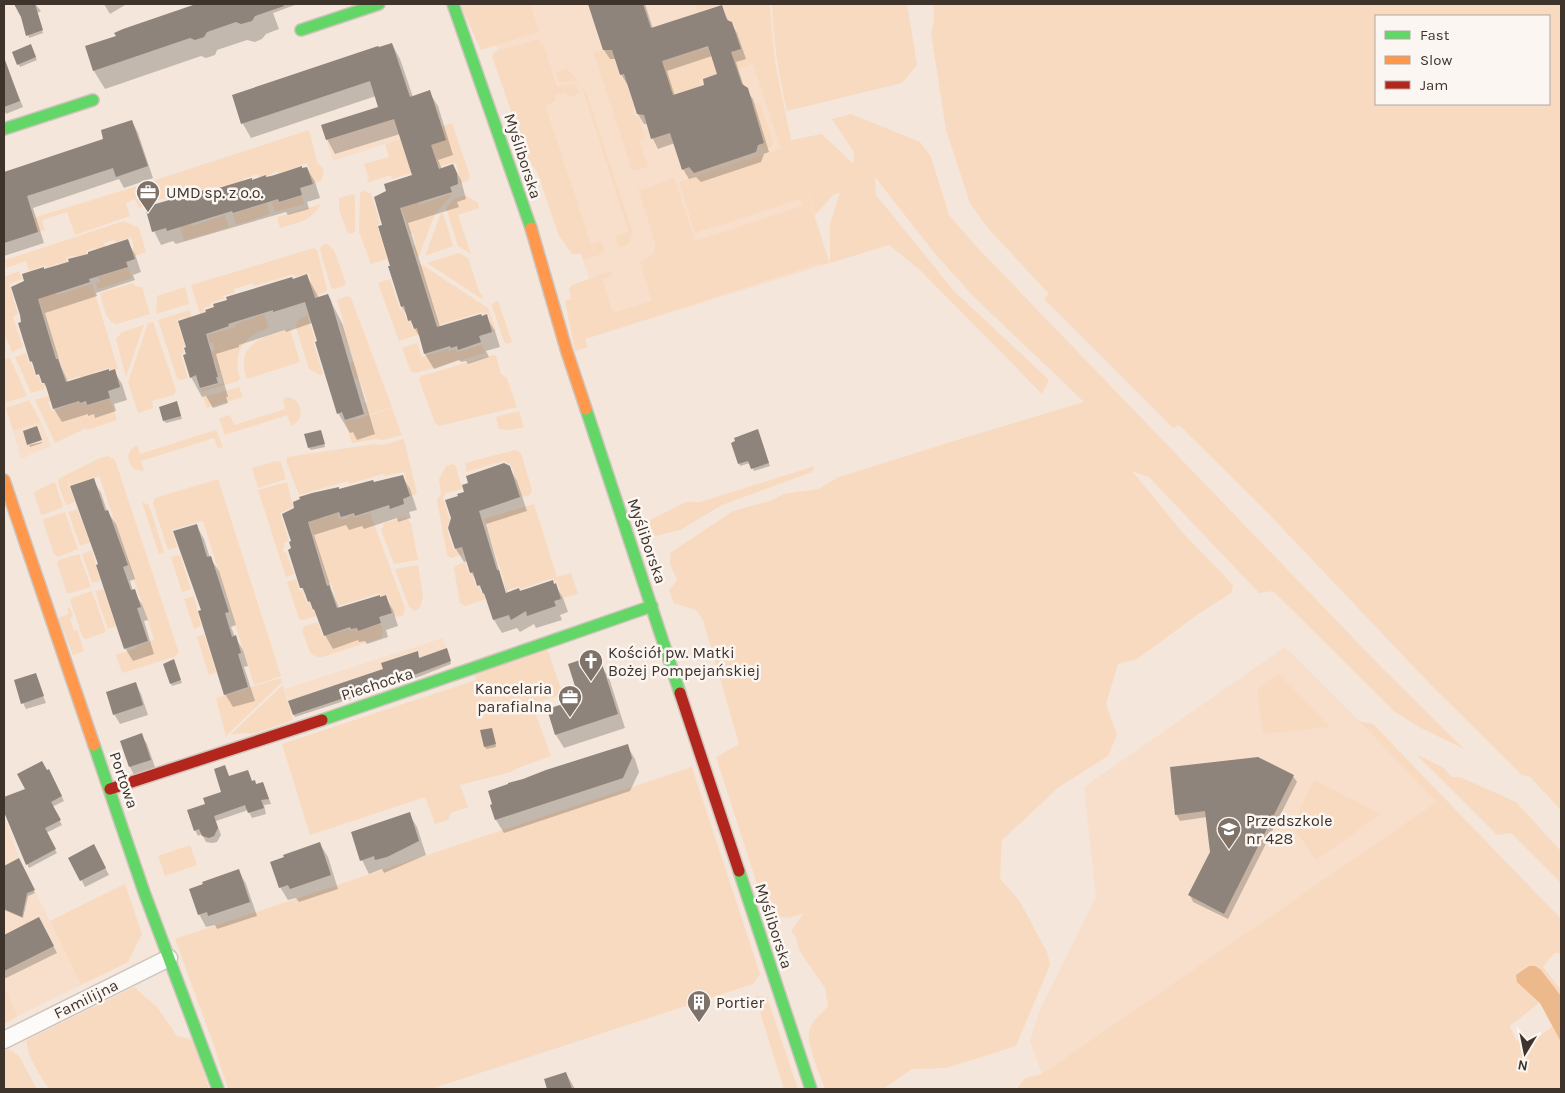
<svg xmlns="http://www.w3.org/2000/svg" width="1565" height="1093" viewBox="0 0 1565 1093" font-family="Karla,sans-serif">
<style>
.built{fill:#f7dfcb}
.green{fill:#f8dac0;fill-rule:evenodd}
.water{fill:#ecb98c}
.shadow{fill:#0003;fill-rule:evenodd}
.building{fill:#8e847b;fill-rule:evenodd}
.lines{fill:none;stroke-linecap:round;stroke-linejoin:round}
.street-casing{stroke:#cfc4bb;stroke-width:19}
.fast-casing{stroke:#cfc4bb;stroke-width:14}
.slow-casing{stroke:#cfc4bb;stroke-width:14}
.jam-casing{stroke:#cfc4bb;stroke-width:14}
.street{stroke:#fdfbf9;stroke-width:16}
.fast{stroke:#63d668;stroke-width:11}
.slow{stroke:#ff974d;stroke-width:11}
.jam{stroke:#b3261e;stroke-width:11}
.labels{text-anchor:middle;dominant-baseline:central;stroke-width:5;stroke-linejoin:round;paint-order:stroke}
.street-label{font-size:16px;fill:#3e342c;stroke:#fcf6f2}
.poi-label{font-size:16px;fill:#3e342c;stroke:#fcf6f2;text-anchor:start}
</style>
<rect width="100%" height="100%" fill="#f4e6da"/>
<path class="built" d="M483,4H770L776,65L792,146L830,263L592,337L591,284L572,226L557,230Z
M430,90L446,140L400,139L333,161L321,125Z
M41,422L51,446L21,459L13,431Z
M443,638L451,663L293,715L285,689Z
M1285,647L1359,721L1436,802L1042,1074L1030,1041L1039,1012L1096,897L1084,787Z
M4,815L19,858L81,985L18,1016L4,987Z"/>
<path class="green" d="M460,4H530L539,32L481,50Z
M695,4H769L775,65L791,140L822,134L853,164L854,152L832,119L851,114L920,142L931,157L949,215L974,244L1382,668L1464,749L1419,727L1395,712L1273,591L1259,593L1149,477L1132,471L1182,532L1233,585L1231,593L1197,615L1137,659L1118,664L1106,704L1117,735L1108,756L1059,787L1002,840L1000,879L1019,900L1047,952L1050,965L1016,1046L946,1068L912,1069L883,1089H825C821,1078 806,1042 809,1032C811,1021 821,1014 828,1006L825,988L799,950L796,937L791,931L804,913L788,918L773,916L758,887L716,757L739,744L703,620L696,610L674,603L669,590L677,580L670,564V553L733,511L770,501L784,494L818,489L839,477L954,441L1084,402L974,297L936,255L875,177L876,195L954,291L1049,380L1042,394L920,270L889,245L830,263V224L840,193L834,194L815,215L803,180L829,263L822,265L821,263L585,339L588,347L575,351L565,301L571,299L569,289L572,285L611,271L612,276L602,279L613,313L652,301L640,262C649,258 656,254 655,243L638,188L641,190L674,178L695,241L803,206L800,199L695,233L679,182L781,149L753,64L738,69L737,68L699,80L701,86L674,94L663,62L694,51V49L699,48L700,51L708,48L711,59L742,50L734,23L730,20L728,21L722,4L698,11Z
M772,4H907L917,65L902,83L787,111C779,76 773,40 772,4Z
M934,4H1561V810L1530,777L1522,775L1431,685L1267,512L1179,425L1173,428L1044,299L1049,294L986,226L970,203L946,130L931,33L934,23ZM1549,16V104H1376V16Z
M535,40H539L544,46L557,87L572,84L577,87L580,93L568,97L566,92L554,95L556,101L545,105L591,244L602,241L604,252L598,255L583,260L581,254H572L559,236L538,174L526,155L517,133L520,132L515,116L513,117L492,56L494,52Z
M611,49L619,76L624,75L634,108L632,109L635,116L639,118L645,138L639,140L648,167L637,170H632L594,54L595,52Z
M567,68L586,92L632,231L630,242L623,247L619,246L615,237L629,232L582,87C576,78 570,81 561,82L558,80L556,72Z
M760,103L773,143L771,147L762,150L760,144L765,143L754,104Z
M452,123L470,176L468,181L460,183L457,174L459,173L455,162L441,166L440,164L392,179L391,175L366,183L369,179L364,164L389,157L385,144Z
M309,130L317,162L324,170L321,181L313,183L307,163L279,174L277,171L267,176L266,175L259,177L258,174L243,179V182L227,187L226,185L212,189V187L202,190L203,192L187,197L185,194L177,196L176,195L158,200L157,199L147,202L148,205L139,208L135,199L126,203L130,216L75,235L67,212L42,220L45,230L38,232L33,218L131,188Z
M365,190L368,193H371L380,223L377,225L387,259L371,264L359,232L360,193Z
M353,194L355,196V232L348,234L339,210V198Z
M450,194L451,196L435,214L419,256L417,257L413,246L416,245L413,234H410L401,206L418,201L419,205Z
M466,195L478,203L479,208L458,215L471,254L458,246L446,208L454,199Z
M302,196L304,204L275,212L272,202L277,200L279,203Z
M267,203L270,214L236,225L233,214Z
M321,204C310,222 299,222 280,228L277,217Z
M441,213H443L453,246L425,256Z
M225,215L229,227L184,241L180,225L190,222L192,226Z
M124,221L139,228L146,252L135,256L133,248L134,247L131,237L116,242L114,240L104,243L105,247L97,250L96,248L86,251L87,255L77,257L76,255L66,258L67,263L60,265L59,263L46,268L45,265L29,271L26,261L6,268L5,260Z
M327,244L334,250L346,283L344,286L334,289L331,287L320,250L321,246Z
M314,248L317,250L327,289L326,292L314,296L309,273L295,277L294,274L254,286L253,283L234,289V293L223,296L224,299L210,303L211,306L203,308L204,313L200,314L191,285Z
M459,253L468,258L479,291L483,297L482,299L427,263Z
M421,264L488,308L496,330L495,331L493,332L488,313L483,314L482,312L438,325L419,265Z
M128,268L132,278L98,289L96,283L100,282L98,277Z
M19,271L22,279L9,284L18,314L13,317L23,347L12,352L4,334V277Z
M390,279L400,309L403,308L407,322L410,321L413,330L419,328L420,334L399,341L378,283Z
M133,283L135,286L142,287L150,314L117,324C105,322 103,304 100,293Z
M92,284L118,369L110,370L109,368L94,372V375L81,378L80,376L66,380L59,357H57L38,296L55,291L57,295Z
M185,287L189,302L188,304L156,314L157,296Z
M348,296L351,298L392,407L368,415L364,404L367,402L359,378L355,379L350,363L354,361L341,325L344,324L337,300Z
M498,301L512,342L507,344L504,342L492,306L493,303Z
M190,310L192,319L186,321L184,317L177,320L185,346L183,347L184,353L181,354L188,378L181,380L177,378L158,320Z
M264,314L268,326L266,329C243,337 232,353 240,378L238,381L202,392L201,389L223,383L221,373H218L215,360L212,361L210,352L215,350L213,342L210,343L208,335L236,327V324Z
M307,315L315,340L313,341L323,374L320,375L309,369L296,328L297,321Z
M153,322L176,390L174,395L152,401L153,408L138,413L128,382L148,323Z
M144,325L126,377L116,339L122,332Z
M290,329L300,362L247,379C234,343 263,337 290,329Z
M417,343L422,357L448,349L449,351L455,349L457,352L482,345L485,353L416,373L411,372L402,348Z
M26,353L29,363H31L36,377L39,376L41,384L47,383V385L44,386L45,389L31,393L15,357Z
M493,355L496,356L501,374L507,378L517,407L439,426L435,423L419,380L421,376Z
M10,358L27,396L4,403V360Z
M239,387L243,397L207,408L203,397Z
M51,395L52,400L48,402L52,411L78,402L80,404L85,403L86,406L110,399L117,420L87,430L86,428L55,443L35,400Z
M287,397C298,399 302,406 300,417L298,421L291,426L287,415L225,435L219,418L230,415L234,425L285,409L283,399Z
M29,400L41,422L13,431L6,408Z
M392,408L402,435L383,440L375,439L352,443L345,421L356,418L357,419Z
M519,411L524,427L510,430L499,429L496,417Z
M216,430L223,447L218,448L214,438L141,461L144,471L134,469C126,461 126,450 137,445L140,454Z
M404,439L417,494L411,496L404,472L384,476L383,474L349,484L348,481L299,495L286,461L287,457L375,444L383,445Z
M515,450L521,453L532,490L530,495L521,497L511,465L504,461L466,472L465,463Z
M108,456L115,460L179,653L174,657L122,673L116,655L137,648L136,646L154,640V639L99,476L70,485L67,480L75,502L66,505L59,486L58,479L100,458Z
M276,461L281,462L286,479L258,488L252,468Z
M453,464L456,466L462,489L446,493L443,498L450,521C444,529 451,541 454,550L462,549L463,554L451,558L447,555L437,500L441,494L439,479L446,466Z
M815,466L812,472L722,505L680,530L655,536L648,521L686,502H700Z
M218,479L281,676L254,685L203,521L172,530L177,547L168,550L153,503L155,498Z
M55,482L63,507L43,515L41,514L34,494L36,491Z
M287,482L293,507L280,513L289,541L284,543L285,547L282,549L284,553L286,552L294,574L286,577L258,490Z
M142,502L149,505L164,552L159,554Z
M534,504L557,577L571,573L578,594L562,598L557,581L555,582L553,578L521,589L520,586L507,590L484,519Z
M77,509L90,542L80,546L68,512Z
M65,512L78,549L58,557L54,554L43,522L44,519Z
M338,513L339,519L342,518L343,520L353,515L354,518L370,513L405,608L403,616L399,617L394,616L387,594L381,596L380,593L338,606L331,583H328L308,518L318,515L320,519Z
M405,517L411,523L418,560L394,564L381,530L384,523Z
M92,550L100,581L92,583L82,554Z
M79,554L91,587L70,593H67L57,563L59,560Z
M180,555L191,589L182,592L171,557Z
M465,562L469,574L472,573L476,587H479L482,595L488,594L489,598L465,606L460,603L454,569L455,566Z
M418,565L423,596L420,608L415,611L409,607L395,569Z
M296,579L299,591L302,590L307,603H310L312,611L318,610L317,616L303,620L299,619L287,582Z
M103,589L116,626L108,629L95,591Z
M92,591L106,632L86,639L83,638L70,600L72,598Z
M194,596L201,626L194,629L184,599Z
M69,607L73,616L70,618L74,631L77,630L84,651L73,655L58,618L69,614L67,608Z
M318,622L323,637L349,629L350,631L356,629L357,632L381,624L383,632L381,638L319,658L311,654L302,631L305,626Z
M204,634L216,672L209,675L197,637Z
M546,646L563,694L532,704L551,756L518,768L511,772L460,785L468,807L451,813L448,820L435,824L425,797L310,835L282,744L476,680L473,671Z
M1279,674L1330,727L1263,734L1257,690Z
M281,678L282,682L226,736L216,698Z
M283,685L293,720L253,734L244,733L230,735Z
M1359,721L1373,724L1561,919V953H1554L1543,967L1561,990V1011L1541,1005L1539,1003L1510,1026L1516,1040L1529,1044L1553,1026L1556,1031L1561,1025V1089H1017L1025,1078L1042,1074L1436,802Z
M1416,754L1444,768L1451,777H1460L1516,802L1561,851V883L1511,833L1497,835Z
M692,767L760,974L753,984L431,1089H228L213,1043L175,939Z
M1314,780L1381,814L1316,860L1292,826Z
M190,845L197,865L165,876L158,856Z
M125,884L142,934L128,962L81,985L50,921Z
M4,987L18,1016L4,1024Z
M134,987L157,1007L177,1036L194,1040L209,1089H49C41,1077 25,1054 27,1040Z
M755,996L767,997L798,1089H784Z
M8,1049L19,1056L37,1089H4V1051Z"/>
<path class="water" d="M1529,966H1535L1541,970L1561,996V1042L1540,1003L1517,982L1516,975Z"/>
<path class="shadow" d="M15,4H39L36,5L41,11L37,13L43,33L29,38L22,16Z
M104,4H124L125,5L110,14Z
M201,4H294L295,5L273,13L279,29L266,34L262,39L255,42L247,40L217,50L215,55L206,58L201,56L105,89L94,71L86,47L117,36L123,31Z
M589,4H645L653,29L721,6L729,22L731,23L737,33L746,59L736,62L744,87L753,99L769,152L764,154L761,162L701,182L696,177L689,179L683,169L675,143L658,149L653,139L648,124H644L638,114L629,84H627L621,74L617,59H610L604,50ZM712,56L719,75L706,86L675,96L667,71Z
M392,44L400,59L413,97L429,92L438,106L453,155L438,160L442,169L453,166L461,180L466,199L457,202L459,207L408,223L440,327L486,316L495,331L500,347L486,351L489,357L468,364L466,361L461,362L459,360L434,369L425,354L421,339L402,307L380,227L384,225L414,176L400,134L335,154L327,139L380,108L376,96L251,138L243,124L233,96Z
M32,49L37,60L20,67L13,53Z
M7,67L23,107L6,114L4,110V68Z
M132,121L138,133L153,178L124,188L119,179L33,208L44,243L4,256V173L105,140Z
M301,168L302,170L307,168L315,182L320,198L307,202L309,209L288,215L286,212L176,244L173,241L161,245L154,231L212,191Z
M127,241L135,254L141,272L133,275L135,280L96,293L97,296L45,313L61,366L68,382L114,371L122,384L127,400L114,404L116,411L95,418L94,414L88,416V414L62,422L54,409L49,392L31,361L22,323L44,270Z
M307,276L319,298L328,296L342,323L375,434L357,440L353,432L350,433L338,413L312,323L286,332L285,330L239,345V347L216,354L228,397H226L228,403L213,408L206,396L202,397L191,377L188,354L207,313Z
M178,405L182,419L166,423L164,421Z
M322,434L325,447L311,450L309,448Z
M759,434L770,466L754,471L750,463L740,466L739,463Z
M42,442V443L30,447L29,445Z
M509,467L517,481L527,511L486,524L507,599L509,598L503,580L508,593L555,584L563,598L568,612L560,615L562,620L536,628L534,624L520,632L517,628L502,633L494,620L487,599L471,572L468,561L464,562L456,549L450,528L459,497Z
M402,476L410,489L417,510L409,512L411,518L398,522L397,518L364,529L362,526L349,530L346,525L314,535L332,591L339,608L385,596L393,610L398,626L386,630L388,637L367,644L365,641L359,642L358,640L333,649L325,635L317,615L302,588L292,542L284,514L339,490Z
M93,480L101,493L107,511L116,524L135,579L130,581L133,591L142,604L148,620L144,621L154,654L133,661L125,648Z
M196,525L204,539L210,558L219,571L236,625L231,627L235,637L243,650L248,666L244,667L255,701L233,707L225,694L202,611Z
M448,653L451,664L421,676L295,717L294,715L290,702L385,670L418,655L420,659Z
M595,656L609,678L625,728L564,748L556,735L581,699Z
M175,664L182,683L172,686L171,683Z
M35,675L46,703L26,709L23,703Z
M136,684L141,694L148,715L120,724L114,714Z
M493,732L496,747L486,749L485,746Z
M141,735L147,744L156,770L135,777L130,767L121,741Z
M627,746L635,759L639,772L630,791L504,833L496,820L491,806Z
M224,767L229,777L252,782L256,785L263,783L271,804L264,805L266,814L252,818L248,810L216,821L221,835L217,842L212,843L206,842L202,834L198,836L195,830L206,805L222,792Z
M51,775L64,801L52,807L62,825L46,833L57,853L29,868L11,828L4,809V798L27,790Z
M1293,776L1297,782L1228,919L1193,902L1190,895L1211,852L1207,817L1180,821L1176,814Z
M409,814L417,827L426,855L384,873L382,869L369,874L362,860Z
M320,844L328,857L338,889L299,902L296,898L288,900L280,887L286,858Z
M97,852L109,875L85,887L70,858Z
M18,860L35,893L28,896L23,918L4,910V867Z
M239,871L246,884L257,916L217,929L215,925L206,927L199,914Z
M39,919L57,953L4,979V936Z
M566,1073L575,1089H548L545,1080Z"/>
<path class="building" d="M14,4H35L43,30L26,36L21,17Z
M196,4H283L284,6L255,16L252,21L241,24L236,22L207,32L204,37L195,40L190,38L93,71L85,46L116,36L114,33L123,29Z
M588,4H643L651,28L722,5L727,20L732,22L741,49L731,52L742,84L748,88L764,143L758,145L756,152L694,173L689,167L682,170L670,133L651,139L644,115L637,114L624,74L620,75L612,50H603ZM708,46L717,74L703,79L704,85L673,95L662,61Z
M392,43L410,97L430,90L446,140L431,145L439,169L453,164L457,173L458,184L450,187L452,192L400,208L437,327L481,314L482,316L487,314L492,332L479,336L481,342L458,350L457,346L451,348L450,346L424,354L417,328L414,329L411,320L408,321L404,306L401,307L388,266H390L378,226L382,225L374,197L386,191L384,184L412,175L394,119L326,140L321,125L378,107L370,81L241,124L232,95L378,46L379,47Z
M31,44L36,57L17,65L12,52Z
M4,60H5L20,101L4,107Z
M132,120L148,166L116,177L113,168L27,196L38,232L4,243V172L103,139L101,130Z
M302,166V168L307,167L313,184L300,188L302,195L279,202L278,199L233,213L232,211L167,231L166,228L152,232L145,207L211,188L212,190L252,178V180L266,175V177L272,176Z
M128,239L135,259L126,262L128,267L89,279L90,282L38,299L56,359H58L66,382L109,369V371L115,369L120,387L108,391L110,398L87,405L86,401L80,403L79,401L53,409L45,383H42L39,374L36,375L32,361L30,362L18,323L21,322L20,315L11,287L24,281L22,274L44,267V269L69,262L68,259L88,254V252Z
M307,274L315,298L328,294L331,301L364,414L345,420L342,412L337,414L315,342L317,341L305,302L273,312V310L228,324L229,326L206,334L218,377H216L218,383L200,388L196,375L190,378L183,355L186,354L184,348L186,347L178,321L206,312L205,310L214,307L213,304L227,300L226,297L292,277L293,279Z
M177,401L181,416L163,421L159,407Z
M37,426L42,440L27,445L23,431Z
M758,429L769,463L751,469L748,461L738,464L731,443L735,441L734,438Z
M321,430L325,444L308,448L304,434Z
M504,463L510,466L520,497L479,511L497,570H499L506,593L519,588L520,591L553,580L554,584L556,583L561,599L554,601L556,606L527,616L526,611L511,620L509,615L493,620L484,593L483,594L480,585L477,586L473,572L470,573L462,547L455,549L448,528L451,518L445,500L458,496L457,494L464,492L462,485L468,483L466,476Z
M403,475L410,496L403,499L404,504L390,509L389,505L355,516L354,513L341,517L339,512L308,522L327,586L329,585L337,608L380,595V597L386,595L392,613L379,617L381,623L358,631L357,628L351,629L350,627L324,636L314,609L313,610L310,601L308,602L303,588H300L288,550L291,548L289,542L291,541L282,514L294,508L293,502L300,499L299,497L312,493L339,487V489L373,480L374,482Z
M94,478L105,511L108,510L128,565L123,567L131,590L135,589L141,607L137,608L148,641L124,649L96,565L98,564L70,486Z
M197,524L207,557L211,556L229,612L225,613L232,637L236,635L241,653L238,654L248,687L224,695L198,611L201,610L173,531Z
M447,648L451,661L419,673L293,715L288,701L383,669L381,663L418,651L419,658Z
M596,655L599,665L602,664L618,714L555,735L547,709L579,699L568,664Z
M174,659L181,680L170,684L163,664Z
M36,673L44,696L21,704L14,680Z
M136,682L143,705L113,715L106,692Z
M492,728L496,744L484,747L480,730Z
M142,733L151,760L129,767L120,741Z
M628,744L632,758L623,778L495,820L490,805L492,804L488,791L508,784V783L523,779L546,770Z
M1258,757L1294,775L1224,914L1188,895L1210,852L1205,811L1175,815L1170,767Z
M42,761L47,770L49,769L62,796L51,802L61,820L45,828L56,849L26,865L4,812V797L25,789L17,774Z
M225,765L229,776L248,770L252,781L255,780L256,784L263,782L269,799L261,800L264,808L248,813L245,805L214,816L218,828L214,836L209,838L202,836L199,829L194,831L187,810L205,804L203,798L221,792L214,769Z
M410,812L419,841L387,857L375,860L374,856L360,861L351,832Z
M320,842L331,875L290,889L288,885L279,888L270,862L284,857L283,855Z
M94,844L106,868L80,881L68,858Z
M19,858L35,890L27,893L22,917L4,909V866Z
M239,869L250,902L208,916L207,912L198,915L189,889L203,884L202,882Z
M39,917L54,946L4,971V935Z
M566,1072L572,1089H547L544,1079Z"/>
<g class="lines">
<g class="street-casing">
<path id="street" d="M4,1040L169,958"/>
</g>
<g class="fast-casing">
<path id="fast" d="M453,4L531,228
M301,30L379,4
M4,129L93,100
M586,409L680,693
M322,720C432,683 542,644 652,606
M94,745L144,892L218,1089
M739,871L811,1089"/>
</g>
<g class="slow-casing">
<path id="slow" d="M531,228L567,352L586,409
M4,480L94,745"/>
</g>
<g class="jam-casing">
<path id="jam" d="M680,693L739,871
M110,789L322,720"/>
</g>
<use href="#street" class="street"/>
<use href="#fast" class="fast"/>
<use href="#slow" class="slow"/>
<use href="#jam" class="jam"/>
</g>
<defs>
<g id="office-pin" transform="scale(1.25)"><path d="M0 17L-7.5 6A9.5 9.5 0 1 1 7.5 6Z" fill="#7e7269" stroke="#fcf6f2"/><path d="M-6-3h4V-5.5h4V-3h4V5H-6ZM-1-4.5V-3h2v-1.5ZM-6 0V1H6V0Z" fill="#fff"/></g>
<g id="church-pin" transform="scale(1.25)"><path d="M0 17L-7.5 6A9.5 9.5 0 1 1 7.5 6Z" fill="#7e7269" stroke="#fcf6f2"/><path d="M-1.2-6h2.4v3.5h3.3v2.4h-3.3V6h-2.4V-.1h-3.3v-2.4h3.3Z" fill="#fff"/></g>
<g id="school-pin" transform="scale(1.25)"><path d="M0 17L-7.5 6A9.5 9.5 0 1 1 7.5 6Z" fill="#7e7269" stroke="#fcf6f2"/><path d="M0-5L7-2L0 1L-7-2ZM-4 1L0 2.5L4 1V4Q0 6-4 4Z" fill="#fff"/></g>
<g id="building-pin" transform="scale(1.25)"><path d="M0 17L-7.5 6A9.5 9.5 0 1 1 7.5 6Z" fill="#7e7269" stroke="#fcf6f2"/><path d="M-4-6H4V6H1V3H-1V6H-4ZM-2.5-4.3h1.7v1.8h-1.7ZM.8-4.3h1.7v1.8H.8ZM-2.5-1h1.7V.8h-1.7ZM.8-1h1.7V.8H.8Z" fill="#fff"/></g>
</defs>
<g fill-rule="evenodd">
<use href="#office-pin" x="148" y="192"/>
<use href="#church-pin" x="591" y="661"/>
<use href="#office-pin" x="570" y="697"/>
<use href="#school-pin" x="1229" y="829"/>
<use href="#building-pin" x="699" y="1002"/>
</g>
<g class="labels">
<g class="street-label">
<text transform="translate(523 156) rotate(72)">Myśliborska</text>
<text transform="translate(647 541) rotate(71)">Myśliborska</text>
<text transform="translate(377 684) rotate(-18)">Piechocka</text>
<text transform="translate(124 780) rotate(71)">Portowa</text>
<text transform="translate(774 926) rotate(72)">Myśliborska</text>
<text transform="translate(86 999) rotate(-26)">Familijna</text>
</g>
<g class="poi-label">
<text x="166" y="192">UMD sp. z o.o.</text>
<text x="608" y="652">Kościół pw. Matki<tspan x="608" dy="18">Bożej Pompejańskiej</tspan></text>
<text x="552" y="688" text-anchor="end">Kancelaria<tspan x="552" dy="18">parafialna</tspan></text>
<text x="1246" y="820">Przedszkole<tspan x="1246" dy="18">nr 428</tspan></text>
<text x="716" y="1002">Portier</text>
</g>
</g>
<rect width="1565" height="1093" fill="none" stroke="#3e342c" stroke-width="10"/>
<rect x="1375" y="15" width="175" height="90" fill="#fcf6f2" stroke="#b0a8a3"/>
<rect x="1385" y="31" width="25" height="8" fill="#63d668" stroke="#b0a8a3"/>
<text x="1420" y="40" font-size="15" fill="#3e342c">Fast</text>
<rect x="1385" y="56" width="25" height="8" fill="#ff974d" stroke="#b0a8a3"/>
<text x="1420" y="65" font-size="15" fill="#3e342c">Slow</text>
<rect x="1385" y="81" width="25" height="8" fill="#b3261e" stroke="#b0a8a3"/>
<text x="1420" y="90" font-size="15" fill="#3e342c">Jam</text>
<g transform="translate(1525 1053) rotate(190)" stroke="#fcf6f2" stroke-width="4" paint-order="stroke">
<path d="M0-4L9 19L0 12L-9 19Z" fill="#3e342c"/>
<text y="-8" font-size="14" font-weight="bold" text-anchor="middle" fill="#3e342c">N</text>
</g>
</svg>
